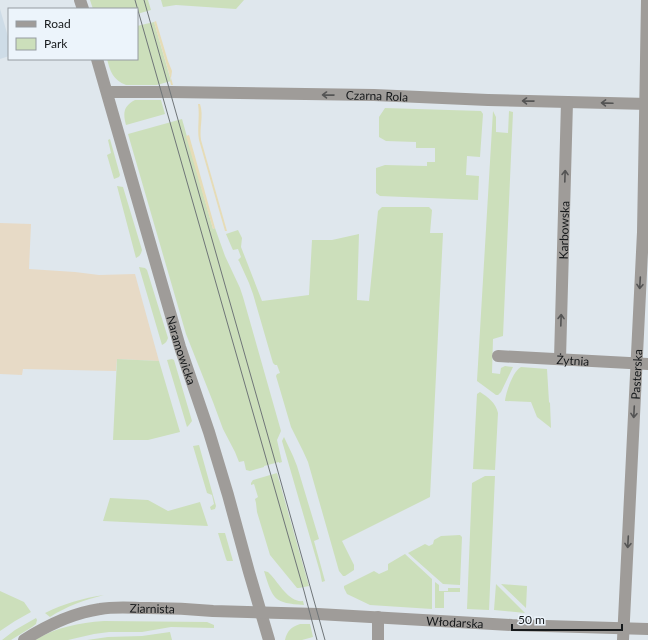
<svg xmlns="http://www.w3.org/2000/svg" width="648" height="640" viewBox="0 0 648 640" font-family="Lato,sans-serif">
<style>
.built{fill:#cedce7}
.industrial{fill:#e7dac6}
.green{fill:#ccdfbb}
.sand{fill:#e6dcb7}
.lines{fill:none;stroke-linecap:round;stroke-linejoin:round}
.minor{stroke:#9f9c99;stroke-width:12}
.tram{stroke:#6f7578;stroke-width:1}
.oneway{stroke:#545454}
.labels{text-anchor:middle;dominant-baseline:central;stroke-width:4;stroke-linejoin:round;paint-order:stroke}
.street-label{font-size:12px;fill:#16191b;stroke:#ecf4fb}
</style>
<rect width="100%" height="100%" fill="#dfe7ed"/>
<path class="built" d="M0,9L9,40V56L0,59Z"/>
<path class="industrial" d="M0,223L31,224L29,269L75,272L99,275L135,274L159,361L117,359L116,371L23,369L22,375L0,374Z"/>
<path class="green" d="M90,0H148L151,10L137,14V9H93Z
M161,0H244L236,9L176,5L163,7Z
M154,22L171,81L157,85H126C113,80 110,71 107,59H137V26Z
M135,100H161L165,114L126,125C123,114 123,106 135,100Z
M385,108L481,111L483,114L480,157L467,156L466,175L479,176L478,200L380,196L376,193V168L385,165L427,166V162H435V148H416V142L386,141L379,137V117Z
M493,111L496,117V132L508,133L509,111L513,112L503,336L493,339L492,373L500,374L501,368L505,366L513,367L501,392L498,395H496L477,381Z
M182,119L213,229L215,228L225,256L240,288L243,297L281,431L277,440L282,462L279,463V462L264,466V467L250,471L246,470L244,461L239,462L235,452L223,429L213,402L186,334L128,134Z
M110,139L120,175L119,177L114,179L107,155L111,153L108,140Z
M117,186L123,187L142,250C141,254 140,256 136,258Z
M382,207H429L432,210L430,233H443L430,497L342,541L354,565V570L345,576H343L339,571L308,462L303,451L291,427L276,376L277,374L280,373L277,365H275L273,363L253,294L249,283L239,261L238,260L241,257L238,249L233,250L232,248L226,234L238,230L242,238L241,247L262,301L309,295L312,240H332L359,234L357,300L369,301L378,211Z
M139,267L145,268L147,270L168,338C167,341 166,343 162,345Z
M117,359L159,361L180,432L148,440H113Z
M172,359L174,360L192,421L189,425L187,427L167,360Z
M521,367L547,369L549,402L550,403L551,428L537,417L531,402L505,401C506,392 513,371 521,367Z
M480,392C488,397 496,403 498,413L495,470L473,469L477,394Z
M284,437L293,456L297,466L319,539L314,541L325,581L322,582L320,572L282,441Z
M199,445L216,506L215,509L211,510L210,507L214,504L212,495L207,493L193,446Z
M277,473L309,586L299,588H297L270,555L257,512L256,503L255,499L258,497L254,484L251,485V483L253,480Z
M485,476H495L489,610L467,609L472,483Z
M110,498L148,500L168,511L200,502L208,526L103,521Z
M218,533H225L233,561H227L226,559Z
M460,535L462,537L460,585L443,584L408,553L425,544L429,546L433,544L434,540L441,536Z
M405,554L432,579V609L370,605L347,594L344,588V586L374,571L379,574L388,570V564Z
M264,571L268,572L271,575C279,584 290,603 303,601L304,605C274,603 273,600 264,571Z
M435,582L439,585V591H448V588H460V592H444V608H435Z
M496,584L525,613L494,610Z
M501,584L527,586L526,608Z
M0,591L24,602L31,612L15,621L0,631Z
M104,595C84,600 67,606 50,617L45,613C63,604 83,598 104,595Z
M36,618L37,620L36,624L32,627L11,640H2L15,630Z
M104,621L207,622L214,625V628L171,627L142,632H109L94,634L68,640H35C57,627 78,623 104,621Z
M300,624H310L313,637L302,640H285C287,631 291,627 300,624Z
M170,632L172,640H87L108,637L142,636Z"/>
<path class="sand" d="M156,21L168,61L172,71L171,78L173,85H171L170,81L171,80L154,22Z
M198,104H200C204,116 199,128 201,140L227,231H225L199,140C197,128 200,116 198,104Z
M189,135L215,228L213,229L186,136Z"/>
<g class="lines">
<g class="minor">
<path d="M80,0L83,9"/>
<path id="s1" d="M97,59L180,347L209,432L228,495L249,572L269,640"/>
<path id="s2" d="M107,92H171L374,95L488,100L648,104"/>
<path id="s3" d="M498,356L648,364"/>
<path id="s4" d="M560,359L567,102"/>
<path d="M378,617V640"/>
<path id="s5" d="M24,640C46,626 73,613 100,609C116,606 133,608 149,608C170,608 192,609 213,611L318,614L512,625L648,629"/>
<path id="s6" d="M623,640L643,232L645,119L647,0"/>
</g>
<path class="tram" d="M135,0L304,591L317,640
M144,0L277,468L325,640"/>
</g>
<defs><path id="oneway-shaft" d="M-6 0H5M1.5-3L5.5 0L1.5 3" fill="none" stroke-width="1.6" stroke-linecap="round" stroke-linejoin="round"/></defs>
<g class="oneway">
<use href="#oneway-shaft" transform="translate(328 95) rotate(-179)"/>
<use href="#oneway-shaft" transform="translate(528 101) rotate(-179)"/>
<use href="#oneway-shaft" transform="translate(607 103) rotate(-178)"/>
<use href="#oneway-shaft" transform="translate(565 176) rotate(-88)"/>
<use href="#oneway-shaft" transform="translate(640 283) rotate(93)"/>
<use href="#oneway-shaft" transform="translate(561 320) rotate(-88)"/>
<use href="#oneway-shaft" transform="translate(634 412) rotate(93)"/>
<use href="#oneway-shaft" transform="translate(628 542) rotate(93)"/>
</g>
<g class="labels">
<g class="street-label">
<text stroke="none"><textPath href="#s2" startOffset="270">Czarna Rola</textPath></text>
<text stroke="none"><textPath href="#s4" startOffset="129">Karbowska</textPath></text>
<text stroke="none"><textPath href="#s1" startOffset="303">Naramowicka</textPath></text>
<text stroke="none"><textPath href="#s3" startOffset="75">Żytnia</textPath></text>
<text stroke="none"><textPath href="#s6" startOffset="266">Pasterska</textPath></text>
<text stroke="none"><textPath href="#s5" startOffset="135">Ziarnista</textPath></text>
<text stroke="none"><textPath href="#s5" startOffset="438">Włodarska</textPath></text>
</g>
</g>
<rect x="8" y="8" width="130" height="52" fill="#ecf4fb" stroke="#969ca1"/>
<rect x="16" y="21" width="20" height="6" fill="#9f9c99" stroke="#969ca1"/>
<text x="44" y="28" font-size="12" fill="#16191b">Road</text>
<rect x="16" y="38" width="20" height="12" fill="#ccdfbb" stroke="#969ca1"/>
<text x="44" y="48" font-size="12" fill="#16191b">Park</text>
<path d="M512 624v6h110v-6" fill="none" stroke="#16191b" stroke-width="2"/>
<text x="518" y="624" font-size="12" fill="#16191b" stroke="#ecf4fb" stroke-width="3" paint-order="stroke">50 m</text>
</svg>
